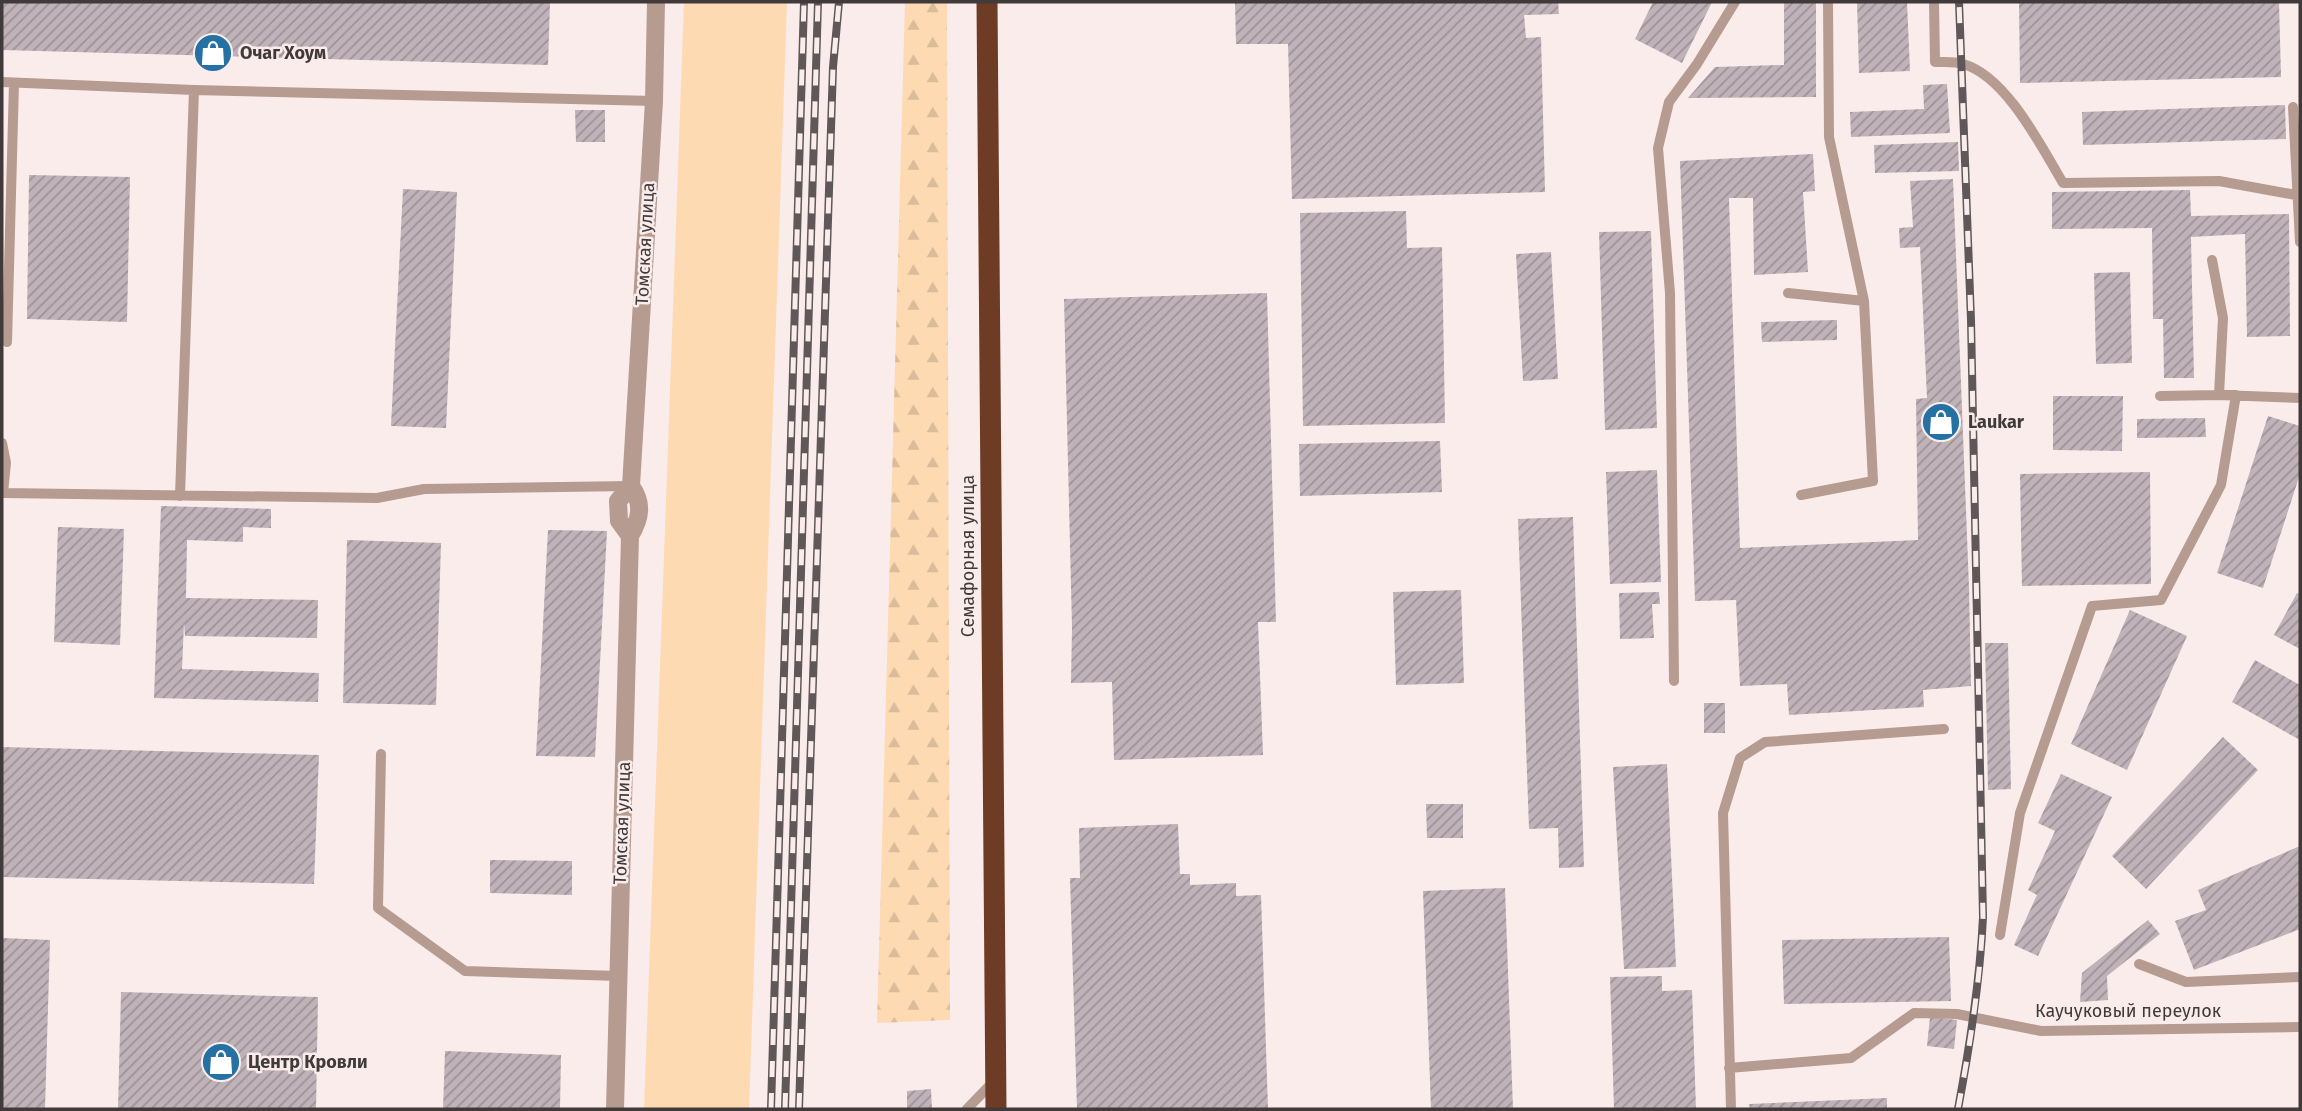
<svg xmlns="http://www.w3.org/2000/svg" width="2302" height="1111" viewBox="0 0 2302 1111" font-family="'Fira Sans',sans-serif">
<style>
.green{fill:#fddab2}
.forest{fill:url(#forest-firs)}
.building{fill:url(#building-hatch)}
.lines{fill:none;stroke-linecap:round;stroke-linejoin:round}
.lane{stroke:#b69b90;stroke-width:10}
.street{stroke:#b69b90;stroke-width:18}
.highway{stroke:#6e3c25;stroke-width:21}
.rail-casing{stroke:#5f5858;stroke-width:8}
.rail{stroke:#fbecec;stroke-width:5;stroke-dasharray:16;stroke-linecap:butt}
.labels{text-anchor:middle;dominant-baseline:central;stroke-width:5;stroke-linejoin:round;paint-order:stroke}
.poi-label{font-size:18px;font-weight:bold;fill:#403a3a;stroke:#fbecec;text-anchor:start}
.street-label{font-size:18px;fill:#403a3a;stroke:#fbecec}
</style>
<defs>
<pattern id="forest-firs" width="22" height="20" patternUnits="userSpaceOnUse" patternTransform="scale(1.75)"><rect width="22" height="20" fill="#fddab2"/><path d="M5 1l3.5 6h-7zM16 11l3.5 6h-7z" fill="#dabc9a"/></pattern>
<pattern id="building-hatch" width="6" height="6" patternUnits="userSpaceOnUse" patternTransform="scale(1.75)"><rect width="6" height="6" fill="#bfb2b8"/><path d="M-1 1l2-2M0 6l6-6M5 7l2-2" fill="none" stroke="#9d9297"/></pattern>
</defs>
<rect width="100%" height="100%" fill="#fbecec"/>
<path class="green" d="M684,2H787L749,1109H644Z"/>
<path class="forest" d="M905,2H947L950,1020L877,1023Z"/>
<path class="building" d="M2,2H550L548,65L2,50Z
M1235,2H1558L1559,14L1524,15L1526,38L1541,37L1545,192L1292,199L1288,44H1236Z
M1653,2H1712L1682,63L1635,39Z
M1784,2H1816V97L1688,98L1715,67L1784,65Z
M1857,2H1907L1910,71L1859,73Z
M2019,2H2279L2281,77L2020,83Z
M1947,84L1950,133L1851,137L1850,112L1924,109L1923,85Z
M2285,105L2286,139L2083,145L2082,112Z
M575,110H605V142H576Z
M1958,142L1959,171L1875,173L1874,145Z
M1813,154L1815,191L1803,192L1808,272L1754,275L1753,198H1729L1740,548L1918,540L1916,399L1927,398L1920,247L1900,248L1899,228L1913,227L1910,181L1953,179L1969,587L1971,686L1923,690L1924,707L1789,715L1787,684L1740,686L1736,600L1695,601L1680,161Z
M29,175L130,177L127,322L27,319Z
M403,189L457,192L446,428L391,426Z
M2190,190L2191,216L2289,214L2290,336L2247,337L2245,234L2191,237L2194,378H2164L2163,319H2153L2152,228L2052,229V192Z
M1406,211L1407,248L1442,247L1445,423L1303,426L1300,213Z
M1651,231L1657,428L1605,430L1599,232Z
M1551,252L1558,379L1523,381L1516,254Z
M2130,272L2132,363L2096,364L2094,273Z
M1267,293L1276,622H1258L1263,755L1114,760L1112,682L1071,683L1072,627L1064,299Z
M1837,320V340L1762,342L1761,322Z
M2053,396H2123L2122,451L2053,450Z
M2268,416L2300,426V474L2263,588L2217,573Z
M2205,418L2206,437L2137,438V419Z
M1440,441L1442,492L1300,496L1299,444Z
M1657,470L1661,582L1610,584L1606,472Z
M2150,472L2151,584L2022,586L2020,474Z
M161,506L271,509V528L243,527V542L187,540L186,598L318,600L317,638L185,636L184,623L182,669L319,673L318,702L154,698Z
M1573,517L1584,867L1559,868L1558,828L1529,829L1518,519Z
M58,527L124,529L120,645L54,642Z
M548,530L607,531L595,757L536,756Z
M347,540L441,543L436,705L343,703Z
M1461,590L1464,683L1396,685L1393,592Z
M1659,592L1660,604H1652L1654,638L1620,639L1619,593Z
M2297,593L2300,594V649L2274,635Z
M2130,610L2187,636L2127,770L2071,744Z
M1985,643H2008L2011,789L1988,790Z
M2255,660L2300,685V740L2232,702Z
M1704,703H1725V733H1704Z
M2223,737L2258,770L2146,889L2112,856Z
M2,747L319,755L314,884L2,877Z
M1667,764L1676,967L1624,969L1613,767Z
M2061,774L2112,797L2038,956L2014,945L2037,895L2028,890L2055,831L2038,823Z
M1426,804H1463V838H1427Z
M1178,824L1180,874H1190V885L1236,883V896L1261,895L1268,1109H1077L1070,878H1080L1079,828Z
M2300,846V929L2194,970L2175,921L2206,910L2198,890Z
M490,860L572,861V895L490,893Z
M1505,888L1513,1109H1431L1423,891Z
M2148,920L2160,934L2107,976L2108,1000L2080,1002L2082,973Z
M1949,937L1951,1001L1784,1004L1782,940Z
M2,938L50,940L45,1109H2Z
M1662,976V991L1692,990L1696,1109H1614L1610,977Z
M121,992L318,997L316,1109H118Z
M1930,1017L1957,1020L1954,1049L1927,1046Z
M445,1051L561,1055L560,1109H443Z
M931,1089L932,1109H907V1091Z
M1887,1098V1109H1750L1749,1104Z"/>
<g class="lines">
<path class="lane" d="M1934,2L1935,62C1944,62 1954,61 1963,64C2006,76 2041,146 2063,183L2219,181L2296,195
M2,82L194,90L654,101
M2293,107L2300,242
M1788,293L1864,301
M7,342L14,83
M2160,396L2219,395L2300,398
M2,443L6,463L3,493L377,498L424,489L631,486
M1801,495L1873,481L1864,301L1829,137L1828,2
M180,496L194,90
M1674,681L1670,293L1658,148L1669,102L1697,64L1735,2
M381,754L378,908L465,971L618,976
M2000,935L2020,813L2092,606L2161,600L2221,485L2236,395H2219L2223,318L2212,260
M2139,964L2186,982L2300,977
M1729,1068L1851,1058L1914,1013L1957,1014L2041,1031L2300,1027
M967,1109L994,1081
M1731,1109L1723,813L1740,758L1765,742L1944,729"/>
<path class="street" d="M630,536L619,521L618,501L631,486L654,101L656,2
M615,1109L630,536C641,518 643,503 631,486"/>
<path class="highway" d="M987,2L996,1109"/>
<g class="rail-casing">
<path id="rail" d="M771,1109L804,2
M785,1109L818,2
M799,1109L833,67L839,2
M1958,1109C1970,1045 1980,982 1983,917L1971,320L1959,2"/>
</g>
<use href="#rail" class="rail"/>
</g>
<defs>
<g id="shop-disc" transform="scale(2.0125)"><circle r="9.5" fill="#2671a4" stroke="#fbecec"/><path d="M-5-2.5h2.3a2.7 3.5 0 0 1 5.4 0H5L5.5 6h-11ZM-1.5-2.5h3a1.5 2.3 0 0 0-3 0Z" fill="#fff"/></g>
</defs>
<g fill-rule="evenodd">
<use href="#shop-disc" x="213" y="53"/>
<use href="#shop-disc" x="1941" y="422"/>
<use href="#shop-disc" x="221" y="1062"/>
</g>
<g class="labels">
<g class="poi-label">
<text x="240" y="53">Очаг Хоум</text>
<text x="1968" y="422">Laukar</text>
<text x="248" y="1062">Центр Кровли</text>
</g>
<g class="street-label">
<text transform="translate(645 244) rotate(-87)">Томская улица</text>
<text transform="translate(968 556) rotate(-90)">Семафорная улица</text>
<text transform="translate(622 823) rotate(-88)">Томская улица</text>
<text x="2128" y="1011">Каучуковый переулок</text>
</g>
</g>
<rect width="2302" height="1111" fill="none" stroke="#403a3a" stroke-width="7"/>
</svg>
